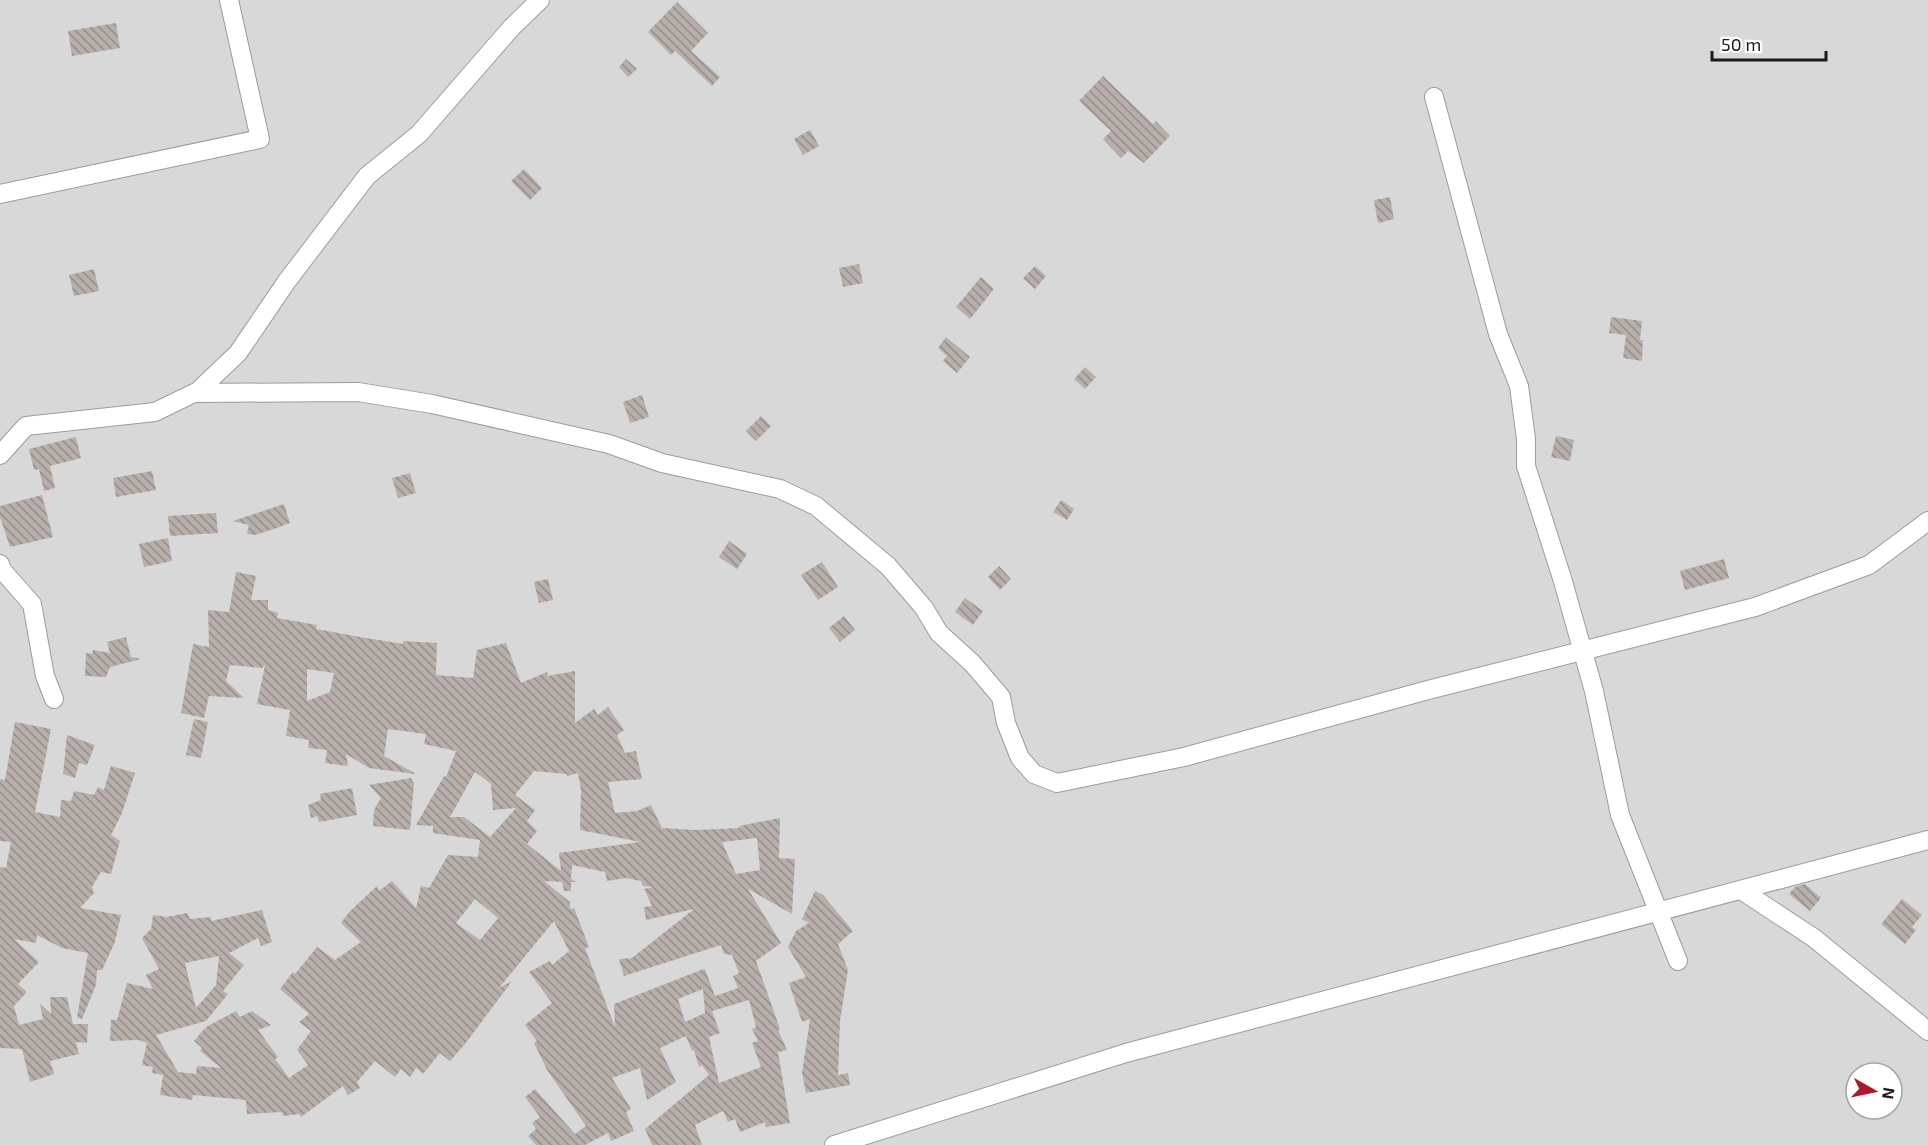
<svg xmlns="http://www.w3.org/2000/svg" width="1928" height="1145" viewBox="0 0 1928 1145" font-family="'Exo 2',sans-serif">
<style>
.residential{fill:#d9d8d8;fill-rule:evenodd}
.building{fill:url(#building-back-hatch);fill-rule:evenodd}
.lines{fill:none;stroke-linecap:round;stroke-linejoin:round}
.minor-casing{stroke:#9c9c9c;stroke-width:20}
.minor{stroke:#fff;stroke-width:18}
</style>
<defs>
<pattern id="building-back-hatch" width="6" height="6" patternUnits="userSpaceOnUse" patternTransform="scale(1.5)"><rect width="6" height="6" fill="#b8afab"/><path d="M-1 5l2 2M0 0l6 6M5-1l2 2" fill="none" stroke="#958e8a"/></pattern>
</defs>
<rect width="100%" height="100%" fill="#ebe7e1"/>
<path class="residential" d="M0,0H1928V1145H0ZM1856,1073H1892V1109H1856Z"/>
<path class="building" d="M677,2L708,33L691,51L720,77L712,86L675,51L671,55L648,32Z
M116,23L120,48L72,56L68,31Z
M626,59L637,69L628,77L619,67Z
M1103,76L1153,124L1156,121L1170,136L1144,163L1128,151L1121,158L1103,139L1111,131L1079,101Z
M810,130L819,146L803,155L794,139Z
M524,169L542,188L530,200L511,181Z
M1390,197L1394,219L1378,223L1374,200Z
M859,264L863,283L843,287L839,268Z
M1035,266L1046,276L1035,289L1023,278Z
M94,269L99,291L74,296L69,275Z
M981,277L994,289L970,319L956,307Z
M1611,317L1642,321L1640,340H1643L1642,361L1623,358L1626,335L1609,333Z
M946,337L970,357L957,373L943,361L947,356L938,348Z
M1085,367L1096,377L1085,389L1074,379Z
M642,395L649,417L630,423L623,402Z
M761,416L771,426L756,441L746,431Z
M1556,436L1574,440L1570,461L1551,457Z
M76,437L81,458L50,466L55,488L44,491L39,469L34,470L29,449Z
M152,471L156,490L116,497L113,478Z
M410,473L416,493L398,498L392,478Z
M42,495L53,537L10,547L0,517V506Z
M1061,500L1074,509L1067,520L1053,512Z
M284,504L290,523L274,529L255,535L247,534L249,525L233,521Z
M216,513L218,533L170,536L168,516Z
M168,538L172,561L144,567L139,544Z
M729,541L747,554L737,569L719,557Z
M1724,559L1729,578L1685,590L1680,571Z
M822,562L838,587L818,600L801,575Z
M999,566L1011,579L1000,590L988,577Z
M236,572L256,576L251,600H268V610L278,613L277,618L317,625L316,629L360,637L403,644V641L437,643L436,675L473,678L477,650L506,643L521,683L547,672L548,676L575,671V723L594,709L598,715L608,707L624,730L617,735L625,753L636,751L642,779L608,782L615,813L637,811L651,805L662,828L696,830L740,828L739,826L780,818L779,858L795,859L792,914L748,889L781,943L756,961L780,1029L778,1030L787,1050L778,1052L790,1123L766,1127L765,1122L740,1132L735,1119L728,1122L723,1111L695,1125L702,1145H652L645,1129L709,1075L702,1065L699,1067L694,1050L692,1051L686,1036L660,1048L676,1082L647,1100L640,1068L612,1078L631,1109L626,1112L634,1131L611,1141L608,1133L585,1145H536L528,1136L536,1129L532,1123L540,1117L525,1097L535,1089L575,1134L586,1126L547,1070L534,1043L537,1041L525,1025L552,1003L529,972L550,961L552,965L569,951L554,921L499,988L512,981L465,1044L450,1061L440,1053L423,1074L416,1068L410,1077L401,1069L395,1077L375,1061L357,1082L360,1088L348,1095L343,1086L301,1117L299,1114L283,1116L282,1112L247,1114L246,1100L193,1095L192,1100L160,1095L163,1075L152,1073L153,1067L142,1065L147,1043L139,1040L110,1041L111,1020H117L127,983L153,989L146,975L159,969L142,938L151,929L153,915L167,917L187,913L190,919L211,917V921L262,910L272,942L261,946L258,938L229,953L244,965L223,991L228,994L206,1021L156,1035L178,1072L196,1074L197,1066L221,1068L200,1051L202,1048L194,1041L206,1027L236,1011L240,1017L252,1011L271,1025L258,1030L278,1057L275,1059L289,1078L308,1065L297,1050L311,1031L299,1022L309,1014L280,989L293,972L295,974L317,947L335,960L361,942L341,923L349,912L377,886L379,891L392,881L416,908L421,886L429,888L448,855L478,857L480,840L433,833V826L416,825L444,776L446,777L456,751L424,744L426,734L388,729L384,756L416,774L369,768L346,754L348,766L325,763L327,750L308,748L309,740L286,736L290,710L257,704L265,665L262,668L230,665L226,681L244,698L209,696L204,718L181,713L193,644L209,647L208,610L229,612ZM307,669L334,673L330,692L307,701ZM534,771L567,774V776L578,773L581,790L580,830L640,842L559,853L561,871L527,844L537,831L527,821L535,810L515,795ZM475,772L491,784L493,810L516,808L490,837L464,817H450ZM757,838L760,870L736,874L722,842ZM572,865L605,872L607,881L626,878L641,881L643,886L654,887L644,889L652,906L644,907L646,920L694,909L632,958L619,959L624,976L721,945L724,954L732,955L739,973L733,976L738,988L715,996L705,969L701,970L614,1004L615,1027L585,948L589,947L574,908L570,909V902L544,881L562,882L564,891H571V882H576L571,879ZM475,899L498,918L480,940L456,923ZM219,956L216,985L196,1008L185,963ZM703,989L705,1013L685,1022L678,999ZM749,1000L756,1027L752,1029L758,1041L752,1043L761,1067L719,1083L709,1037L720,1033L712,1011Z
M548,579L553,600L539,603L534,582Z
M965,598L983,611L973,625L955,612Z
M844,616L855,630L840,642L829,628Z
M126,637L131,657L141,659L110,667L106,677L85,676L86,653L92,654L93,650L110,653L107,642Z
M194,719L208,722L201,758L186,755Z
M15,722L51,729L35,812L60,817L61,800L71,801L74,791L94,795L98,787L104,790L111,766L135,773L122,813L111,835L120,841L111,874L101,872L92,887L94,893L80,908L121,915L115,942L102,970H97L96,985L82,1019L77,1017L88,953L62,948L37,935L36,943L14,939L39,962L18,984L27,992L14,1006L19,1025L43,1019L40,1004L51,1014L50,997H67L73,1024H88L87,1043L76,1042L79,1054L50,1061L54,1074L30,1082L22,1049L0,1048V867L6,868L11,842L0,841V779L5,780Z
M67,735L95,745L87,765L79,763L75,778L63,774Z
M411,778L414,784L410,830L373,826L374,810L381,798L369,785Z
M352,788L357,815L319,822L317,816L311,818L308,805L321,800L320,794Z
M1805,884L1821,898L1810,911L1789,894L1795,887Z
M815,891L823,895L853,931L838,944L848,970L840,1021L838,1075L848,1073L850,1085L806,1093L802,1073L810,1019L802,1022L789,983L806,977L788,947L796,931L809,923L802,919Z
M1902,899L1922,915L1912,927L1916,930L1905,944L1881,924Z"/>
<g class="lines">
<g class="minor-casing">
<path id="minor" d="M1434,97L1498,334L1519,386L1526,439V466L1562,578L1594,691L1620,815L1678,961
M0,194L260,139L229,0
M196,393L238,353L287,281L367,176L419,134L512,27L540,0
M0,455L26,426L155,412L194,393L358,392L432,404L609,444L662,463L780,489L816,506L888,566L924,608L939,633L972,663L1001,697L1006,723L1020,758L1034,774L1057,783L1184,757L1428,690L1755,607L1869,565L1928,521
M0,564L2,570L32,604L45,676L54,699
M1741,890L1814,938L1928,1031
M834,1145L1126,1053L1928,840"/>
</g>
<use href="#minor" class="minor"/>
</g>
<g transform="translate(1874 1091) rotate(99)"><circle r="28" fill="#ffffff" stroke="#a4a4a4" stroke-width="1.5"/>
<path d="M0-4.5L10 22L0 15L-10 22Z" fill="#b0162d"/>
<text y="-9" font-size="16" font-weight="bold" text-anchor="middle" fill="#1b1b1b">N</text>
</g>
<path d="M1712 51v9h114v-9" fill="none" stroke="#1b1b1b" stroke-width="3"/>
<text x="1721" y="51" font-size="18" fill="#1b1b1b" stroke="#ffffff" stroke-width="4.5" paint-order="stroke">50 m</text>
</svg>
